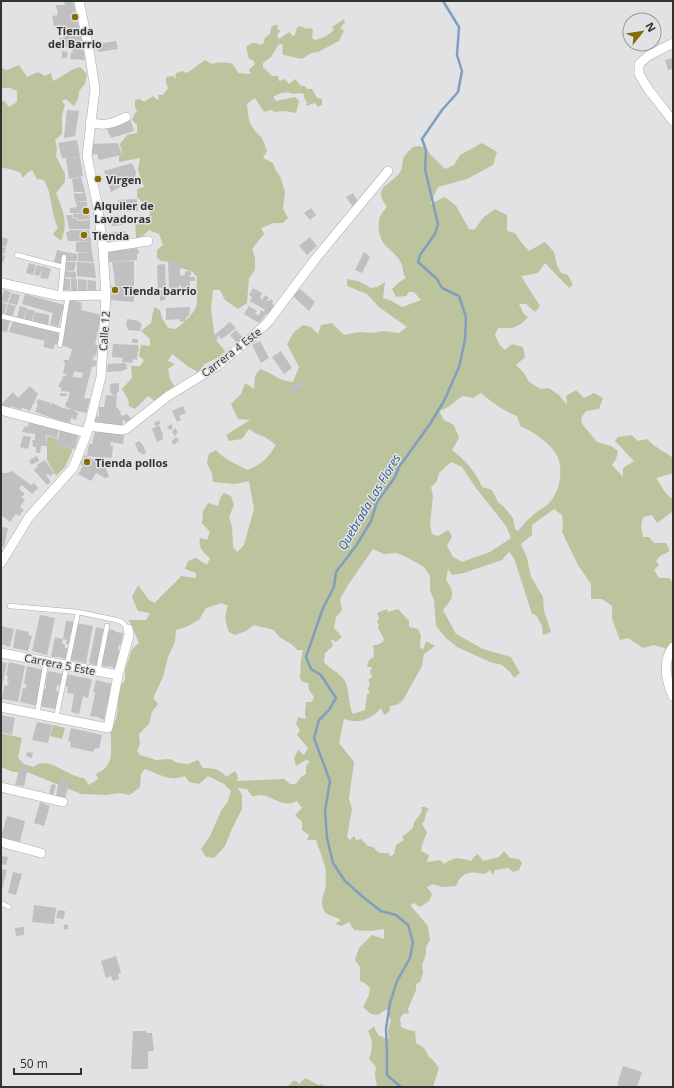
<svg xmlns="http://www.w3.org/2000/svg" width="674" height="1088" viewBox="0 0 674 1088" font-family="'Open Sans',sans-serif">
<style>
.green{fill:#bcc49d;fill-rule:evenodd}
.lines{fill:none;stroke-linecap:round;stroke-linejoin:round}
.stream{stroke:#829ebf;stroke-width:2.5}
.building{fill:#c1bfc0;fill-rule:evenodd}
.lane-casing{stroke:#abacad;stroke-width:5.5}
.street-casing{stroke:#abacad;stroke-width:10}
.lane{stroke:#fff;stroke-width:4.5}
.street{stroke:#fff;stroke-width:9}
.poi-dot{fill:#866d0a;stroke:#e0e2e3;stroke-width:1.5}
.labels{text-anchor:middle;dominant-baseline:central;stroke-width:3;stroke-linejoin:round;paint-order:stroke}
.poi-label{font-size:11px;font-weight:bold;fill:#313232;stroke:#e0e2e3;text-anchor:start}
.street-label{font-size:11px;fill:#313232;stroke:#e0e2e3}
.water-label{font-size:12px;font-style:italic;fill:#325987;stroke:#e0e2e3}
</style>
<rect width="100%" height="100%" fill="#e0e2e3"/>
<path class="green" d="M344,19L345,22L340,29L344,30L339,41L318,52L311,53L302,59L284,55L282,53L283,47L282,44H279L271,57L263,63V67L272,76H278L279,81L285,79L289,84L295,79L301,86H305L307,89H312L317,98L322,99V105L318,107L315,103L306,106L307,102L304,98V94L299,93L293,94C286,91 279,93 273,97L276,101L295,97L299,101L296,113L285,111L274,112L272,110L264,112L255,98L247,104L248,115L250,123L255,131L262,138L267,151L263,158L273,163L276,171L280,176L285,192L283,209L288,218L283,223H274L261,228L264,234L252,249L255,258V270L249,278L247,303L238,309L225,300L220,290H213L211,309L215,339L225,351L219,357L205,364L198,372L189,367L172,354L168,361L175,364L168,369L170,379L176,389L166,392L156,402L148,396L135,409L129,406L128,399L122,389L132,378L131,366H140L144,360L139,356L141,345L150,346V339L141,331L151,323L154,307L160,310L162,318L168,328L176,329C185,321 197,313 197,300C197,292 196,285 197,277L192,271L180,268L173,262L161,261L157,258V250L163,245L159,234L149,230L143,236L136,238L135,219L144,221H149L151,204L145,205L137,197V189L144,187L138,170L140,158L119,162V157L122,153L120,144L127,135L137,133V125L132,120L135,113L137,112L135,107V100L140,99L144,102L153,96L157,100L159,99L158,95H163L168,88L166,83V77L173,76L175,79L176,73L182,71L187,73L205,60L212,64C215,62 229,62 232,64C235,66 237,70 238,73L251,74L249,70L255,64L253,60L249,59L246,47C251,43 255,41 260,45L264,43C264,38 266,36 270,34L271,27L275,25H278L277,28L280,31L277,36L279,39L289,32L293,36L295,35L296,30L299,26L303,27L306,29L311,28L313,30L312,38L315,40C322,39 329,35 334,30L332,27Z
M19,65L27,77L38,72L45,76L51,73L53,81C63,77 70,69 80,67L87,74L85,84L79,91L78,99L74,106L66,99L62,101L65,105L62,115V134L55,140L57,148L56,156L65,174V182L56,193C63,211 69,222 61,241L53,234L58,228C50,211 53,196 44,180L37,179L32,170L27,173L23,178L20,172L1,167V101H4L9,107L17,102V91L10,88H1V68L7,70Z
M482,143L497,152L493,165L467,179L438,187L430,204L445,197L456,206L469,229L474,230L484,217L495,209L507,215V231L515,233L521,242L529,251L545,242L554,252L557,265L561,273L568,275L573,285L569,288L545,263L538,273L521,276L540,306L535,312L526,304H519L524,314L528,317C517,329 514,328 498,328L495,335L499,344L505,350L512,344L523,347L525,357L516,365L524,373L529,382L541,389L549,388L559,395L567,405L566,396L576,390L584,398L594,393L603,398L599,409L586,411L581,418L582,424L597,442L611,446L618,451L616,459L612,465L623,477V468L634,461L615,441L618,437L631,435L638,441L647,439C655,448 664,451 673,458V473L656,478C663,487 663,493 673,499L672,512L657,523L652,515L643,517L641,526L643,537H649L654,543H666L670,551L660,556L656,561L659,565L654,570L659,578H669L673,583V651L654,645L643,648L628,638L620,640L612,619V606L602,599H591V584L578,565L562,532L563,526L562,515L554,509L532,525V535L521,544L527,558L531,577L543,597L544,611L551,632L543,635L542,626L536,615L532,614L514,558L509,552L502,560L464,573L452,575L448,569L446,580C456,593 453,598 443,610L456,634L483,649L511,657L520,673L514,678L510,672L502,665L490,662L457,647L446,638L436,626L434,600L430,590V576L424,567L408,558L397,553L384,554L373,549L348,585L340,599L342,610L336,617L334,628L342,637L336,642L331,639L333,646L325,653L324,662C329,668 336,671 342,677C351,687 347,703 353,714L365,710L367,694L370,693L368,689L370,683L368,680L372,677L370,672L372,667H367L369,660L374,657L373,645H377L383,642L384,639L378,628L379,625L377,622L379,618L377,613L387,609L388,612L398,609L409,621V627L418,629L421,636L420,647L423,650L426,641L435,646L424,654L422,666L403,700L397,705L390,706L389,712L384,715L381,708C370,720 359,724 344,719L339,743L354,762L349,799L352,809L347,837L350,840L354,836L356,840L361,839L368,846L373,847C378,853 381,854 389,853L390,857L394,854L396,845L404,840L402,837L413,828L414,822L422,812L421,807H425L429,809L426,813L425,819L422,824L427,832L422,845L421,851L429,855L427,862L440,860L444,864C456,856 458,858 471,861L474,857L478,854L483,861C489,860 493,858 499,857L504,851L510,858L519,859L522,863L519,870L513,872L508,868L495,870L493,875L490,870L485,874C470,871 462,871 456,886L442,887L433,884L427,887L432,894L429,901L420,907L414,903L410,905L428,926L430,940L426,947V954L422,965L423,973L420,982L416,984V990L408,1009L409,1014L404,1013L400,1018L401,1027L408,1030L415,1031L416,1043L424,1048L429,1057L433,1060L439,1068L433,1087H377L375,1075L376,1067L369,1059C373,1048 373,1041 368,1031L374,1026C378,1036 378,1036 389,1039L388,1030L391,1021L387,1009L378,1015L371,1014L363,1007L369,995L370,988L365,983L360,981V967L355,960L359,948L372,935L384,939V929L370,931L354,930L349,922L342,926L335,924L341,920C337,917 329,916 326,913C319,906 323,894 326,887C325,882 326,879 326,874C326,864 319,851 316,840H307L309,835L302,830V822L295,815L302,808L297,801C284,808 275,798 262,795C259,795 255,796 252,796L247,789L238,788L242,795V809L232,829L225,846L214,858L206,857L201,849L210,836L221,811L228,801L231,791L224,784L208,776L199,784L189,782L185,776C170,782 159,774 145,769L141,774L140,787L130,795L119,793L106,795L81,794L27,772H13L1,767V733L22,738L18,758L24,764L33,767C35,766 39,763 42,763C54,762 71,777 84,778L89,785L98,779L96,774C101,771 107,768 109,762C113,753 110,740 111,731C111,727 113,726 115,722C118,716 119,696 118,689L125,680V670L132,649L139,643L129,620H146L150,613L138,611L132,597L138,585L149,600L155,603C163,593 173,586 181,576L196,578V573L185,569L188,561L196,558L207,565L210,558C203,552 198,548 200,538L207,540L210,532L202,523L203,511L208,503L218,506L220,498L224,493L231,496L234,505L229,517L232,527L233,547L237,552L244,545L254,509L249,481L235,484L213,482L212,474L207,463L209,454L216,450C223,459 237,464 247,470C261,465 268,458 276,445L265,437L255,433L249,429L242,439L229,441L226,435L250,420L238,419L231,404L241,394L245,383L254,389L255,376L260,369C273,373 280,382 293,382L299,367L287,344L294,332L303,325L311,327L318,334L321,325L332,323L344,335L359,332L373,333L384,331L399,333L407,327L379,307L367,294L347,286V279L358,281L371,288L377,287L385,282L383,298L390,300L402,307L421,300L414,292H409L406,296L396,297L392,289L398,283L406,278C402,272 404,270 401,263C398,256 392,252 387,247C379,241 376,223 381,215C382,212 385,210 387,207C372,186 389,187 400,172C403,168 402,161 404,157C406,153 410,150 413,147L419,146L426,148L430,154L445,169L454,165L460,155ZM481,393C493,403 503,411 517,416L521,427C531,429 556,448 558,458C563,471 560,491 550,502C545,508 536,511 531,517C526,521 522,526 518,531L515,529L513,518L504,507L498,502L492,490L482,487C477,473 463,458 452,450L459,438L454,425L444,420L439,411C450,408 453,402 463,396L473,398ZM451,462L462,467L476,488L506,526L511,538L490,552L462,562L453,557L447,546L452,536L448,530L438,536L432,534L430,524L433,496L431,487L437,481L439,473ZM222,603L228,606C224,618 225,621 229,632L235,635L246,631L254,625L274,630C281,642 289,639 297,650H303L301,660L300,678L303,682L308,683L309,690L314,697L312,702H306L305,713L306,719L298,717L296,724L300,730L297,735L308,748L304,755L298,750L294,758L296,766L306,760L310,761L306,766V774L301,777L296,784H290L284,779L237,781L238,776L235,771L226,777C221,769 212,768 203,768L198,760L188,764L178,763L170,759L156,760L140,755L137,751L140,744L139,734L149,724L152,712L158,704L153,698L163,677L168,657L175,642L176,630L186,627L199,620L206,608Z
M47,436L58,439L57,445L73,449L65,467L56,476L47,460Z
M53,725L65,728L62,739L50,736Z
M305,1078L319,1085L322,1084L325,1087H287L293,1081H297L299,1084Z"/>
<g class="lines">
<path class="stream" d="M401,1087L387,1075V1051L386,1029L390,1003L397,981L410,958L413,942L408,925L396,915L381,911L364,898L345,881L333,863L327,838L325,811L330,781L314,738L319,720L329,710L336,698L321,675L311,669L306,657L323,608L334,587L336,572L356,546L371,521L377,502L395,477L399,467L430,424L444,401L459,367L465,340L466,317L459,296L442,288L437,279L418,262L420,255L435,234L438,224L425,169L426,150L422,139L442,110L458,92L462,71L457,55L459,27L443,1"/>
</g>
<path class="building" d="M64,1H73L82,40L85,60L70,59L71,52L73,53L72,47H62L59,46L60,38H63L64,30L63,29H58V26H54L52,16L58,15L56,5H65Z
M116,41L118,49L98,52L96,44Z
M62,51L68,52L67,58H62Z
M673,58V69L668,70L665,60Z
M67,110L79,111L75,136L64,138Z
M129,116L134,131L111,138L105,125Z
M77,140L80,157L62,158L58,143Z
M118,143L122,155L99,160L97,154L90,155V144Z
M80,157L83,176L69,179L66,158Z
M132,163L136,172L135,179L111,192L104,171Z
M81,177L85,192H74L72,179Z
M85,192L87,201L75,202L74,193L79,194Z
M353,193L359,203L353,207L346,197Z
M137,199L138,211L117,210L118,200Z
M76,202H87L88,213H70V208L77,207Z
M311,208L316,215L310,220L304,213Z
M89,213L90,219L78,220V218L73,217V214Z
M66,215H72L73,220V218L77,219L78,222V221L90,220V229H69Z
M119,216L121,218L123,225L112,226L110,221V218Z
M71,230H89L91,241H68L66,233Z
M125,231L126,240H124V238H115V242L108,244L106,233Z
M1,237L8,239L6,247L1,245Z
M310,237L317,246L307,255L299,246Z
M91,241L92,253L76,252V242Z
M1,246L6,248L4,254L1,253Z
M122,248L123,250L137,248L140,253L137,254V260L109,262L108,251Z
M57,250L65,252L62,264L54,262Z
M65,252L77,254V261H64Z
M364,252L370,257L362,273L355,270Z
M78,253H92L94,262L78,261Z
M1,254L5,256L3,263L1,262Z
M134,261V286H115L114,274L128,273L114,274L112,262Z
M180,261V276L185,275V272L191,270V275H189L190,277H195V281H190V291H180L181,285H179V288H169L168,262Z
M64,262H76L74,271L63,270Z
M77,262L94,263L96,278L77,276Z
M29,263L36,265L33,275L26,273Z
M165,264L166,288H158L157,265Z
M37,265L43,267L39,276L34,275Z
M43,266L51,269L48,279L40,278Z
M63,271L76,272V278L63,277Z
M63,278L70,279V290H63Z
M71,278L76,279L77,280V291H71Z
M78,279L87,280L86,291H78Z
M88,280L96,281V293L87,291Z
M110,286L134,287V302L110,300Z
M253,288L262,293L260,298L262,300L265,295L269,298L267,300L269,301L271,299L273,301L272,304L276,307L270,315L266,314L259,323L244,314L249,306L257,311L255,313L259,316L261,310L264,312L265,310L250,301L252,297L249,295Z
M151,289L153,293L150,295L148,292Z
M300,289L315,302L309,311L293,296Z
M4,290L11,292L7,303L1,301Z
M160,290H166L165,300L160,301Z
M12,293L20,295L17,305L8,303Z
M25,294L64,305L58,327L50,324L53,313L22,304Z
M69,299L82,303L81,310L101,315L95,345H98L96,356L94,355L93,360L97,361L95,367L92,366L84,398L90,399L86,413L73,410L78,413L76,420L71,418L70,424L35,412L38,404L36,403L38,399L51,403L49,408L52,403L63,408L72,410L65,406L66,402H67L70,392L61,391V388L58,386L61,381L64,380H62L63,376H66V374H63L65,364L63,360H69L72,349L61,345ZM74,371L83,373L82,378L73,377Z
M1,302L7,304L4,315L1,314Z
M8,304L16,306L12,317L5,315Z
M20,306L27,308L23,320L17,317Z
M190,307L189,316H187L185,321L180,322V319L166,320V308Z
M27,309L35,311L31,322L24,320Z
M35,312L49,315L48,326L32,323Z
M1,319L10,321L7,332L1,331Z
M127,319L139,321L140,323L142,324L140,331L128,330L126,324Z
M13,320L61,332L57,344H55L53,349L43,347L45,341L9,332Z
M230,322L236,328L222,339L218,336L217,337L218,339L215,341L212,337Z
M236,330L245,340L239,345L230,335Z
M132,339H138V343H132Z
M260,341L269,358L261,363L252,345Z
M113,344L138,345L139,351H138L137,360L133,359L132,363L122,362L123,358L112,357Z
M281,351L292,368L284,374L272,357Z
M125,363V364H127V366L125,367L128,368L122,371L107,372L108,364Z
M302,380L305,384L292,394L289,390Z
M119,383V392H117V395L115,396H117L116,403L117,404L116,408H119L118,410L121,411L120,413L122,416L127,414L131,418L128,423L124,420L122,421L123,422L122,427L94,424L96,416L99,417V407H104L106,395L114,396L110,392V384Z
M30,386L38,394L30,411L21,407V410L11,406L9,408L1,405L13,392L18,398Z
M60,393L67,394V396H60Z
M183,406L186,413L179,416L181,420L177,422L172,411Z
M159,420L160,424L155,426L154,423Z
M29,421L45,426V433L46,425L59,429L57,438L46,435L47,446H41L40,453H36V447H33L32,440H35V434L22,432L25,426L28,427Z
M171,424L173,428L170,430L167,427Z
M159,425L163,435L162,436L163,439L157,442L152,429Z
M175,428L178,432L175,436L172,432Z
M60,429L79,434L75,449L57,445Z
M95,430L124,434L123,444L111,442L110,446H113L112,456L111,458L103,457V458L87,456L89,444H92Z
M23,436L31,437L28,449L20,447Z
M176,437L179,440L174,445L171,442Z
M139,441L143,445L146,453L142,455L141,452L139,453L135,443Z
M85,455L105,466L109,477L105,478L96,473L91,481L78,474L83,466L80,464Z
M37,456L39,461L31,465L29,460Z
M45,460L54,473L50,476L48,474L46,475L51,482L47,485L34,470L38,466L37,465Z
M12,471L31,485L34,483L38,488L32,494L22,485L19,489L24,493V495L21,497L25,500L20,507L24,510L19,516L16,514L10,522L1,515V506L2,504L1,503V494L2,493L1,492V473H7Z
M1,527L8,528L4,547L1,546Z
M40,615L55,618L47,655L32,651Z
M66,621H69L74,622L70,644H66L67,640L63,639L62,643L65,645V648H69L66,659L59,657H54L51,656L55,637L63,639Z
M77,623L93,626L86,663L70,660Z
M1,626L14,629L10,647L6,646V645H1Z
M96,627L104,629L97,665H95L89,663Z
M16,629L29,632L28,635L32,636L28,651L13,648Z
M107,629L114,630L116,632L123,633L121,645H119L118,650L120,651L116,669L112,667L107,666V667L100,665Z
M1,662L7,663L2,686H1Z
M9,662L25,666L18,702L2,699L4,685L7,686L9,681H7L8,676L6,675Z
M27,666L44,670L37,706L20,702L23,688L25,689L27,685L24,684Z
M48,671L63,674L61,686L57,685L56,691L60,692L56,709L39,706L43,688L46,689V684H45Z
M67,674L79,677L88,678L92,680L88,698L83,696L79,714L71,712L74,694L67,693L68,687L65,686Z
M96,680L112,684L104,720L98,717L90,716L94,699L95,692H93Z
M1,715L15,718L12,735L1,732Z
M37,722L52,725L48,743L32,740Z
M71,728L102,735L99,749L95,748L93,752L70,747L71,742L68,741Z
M27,752L33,753L32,758L26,756Z
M20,766L28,768L24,786L15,785Z
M61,777L69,783L65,799L56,797L57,789Z
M53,784L56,785L53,796L49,795L51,785Z
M40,802L50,806L44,826L34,823Z
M7,816L25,821L20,842L1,837Z
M1,856L8,857L6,865L1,864Z
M1,869L7,870L2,890H1Z
M13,872L22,874L16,895L8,893Z
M34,905L56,908L54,924L32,922Z
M58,910L65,911L64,919L56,918Z
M63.5 927a2.5 2.5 0 1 1 5 0a2.5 2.5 0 1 1-5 0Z
M24,927V935L16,936L15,928Z
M116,956L121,972L118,974L119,979L113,981L111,976L106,978L101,961Z
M133,1031H146L147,1033H152L154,1051H148V1069H131Z
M623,1066L642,1072L637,1087H624L617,1085Z"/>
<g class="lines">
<g class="lane-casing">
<path id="lane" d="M17,255L63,267
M60,296L64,257
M1,316L62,331
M60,345L68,295
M10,606L78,612L116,620L122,622L128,629
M98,671L107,626
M37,714L46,662
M56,718L78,612
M1,903L9,907"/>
</g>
<g class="street-casing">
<path id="street" d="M673,43L648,56L639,64V74L648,89L673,121
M90,122C103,127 114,123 126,117
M103,248L148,241
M1,283L60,296L106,295
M1,410L87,433
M88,426L122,430L126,429L168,396L217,366L250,339L268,322L316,258L388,171
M1,563L29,517L73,468L87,433L101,377L106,295L103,248L97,203L87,156L95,89L89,50L79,1
M673,647C662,661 666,681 673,696
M1,653L118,675
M1,707L108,728L118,675L129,635L128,629
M1,787L63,802
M1,842L41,853"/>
</g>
<use href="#lane" class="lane"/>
<use href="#street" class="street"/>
</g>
<g class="poi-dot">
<circle cx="75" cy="17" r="4"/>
<circle cx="98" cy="179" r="4"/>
<circle cx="86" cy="211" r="4"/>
<circle cx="84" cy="235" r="4"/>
<circle cx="115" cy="290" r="4"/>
<circle cx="87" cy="462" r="4"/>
</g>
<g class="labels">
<g class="poi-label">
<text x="75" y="30" text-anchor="middle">Tienda<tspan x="75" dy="13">del Barrio</tspan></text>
<text x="106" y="179">Virgen</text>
<text x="94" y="205">Alquiler de<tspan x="94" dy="13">Lavadoras</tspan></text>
<text x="92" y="235">Tienda</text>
<text x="123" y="290">Tienda barrio</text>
<text x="95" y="462">Tienda pollos</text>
</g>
<g class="street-label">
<text transform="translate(104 331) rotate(-86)">Calle 12</text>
<text transform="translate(231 352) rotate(-38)">Carrera 4 Este</text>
<text transform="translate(60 664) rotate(11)">Carrera 5 Este</text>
</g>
<g class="water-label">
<text transform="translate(369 502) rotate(-59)">Quebrada Las Flores</text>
</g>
</g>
<rect width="674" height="1088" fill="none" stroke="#313232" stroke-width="4"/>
<g transform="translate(642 32) rotate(60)"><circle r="19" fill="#e0e2e3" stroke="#9a9c9c"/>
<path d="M0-3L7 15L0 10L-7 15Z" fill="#866d0a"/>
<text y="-6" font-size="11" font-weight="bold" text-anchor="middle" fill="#313232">N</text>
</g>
<path d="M14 1068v6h67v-6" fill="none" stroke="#313232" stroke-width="2"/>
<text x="20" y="1068" font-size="12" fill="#313232" stroke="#e0e2e3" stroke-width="3" paint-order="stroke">50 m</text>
</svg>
